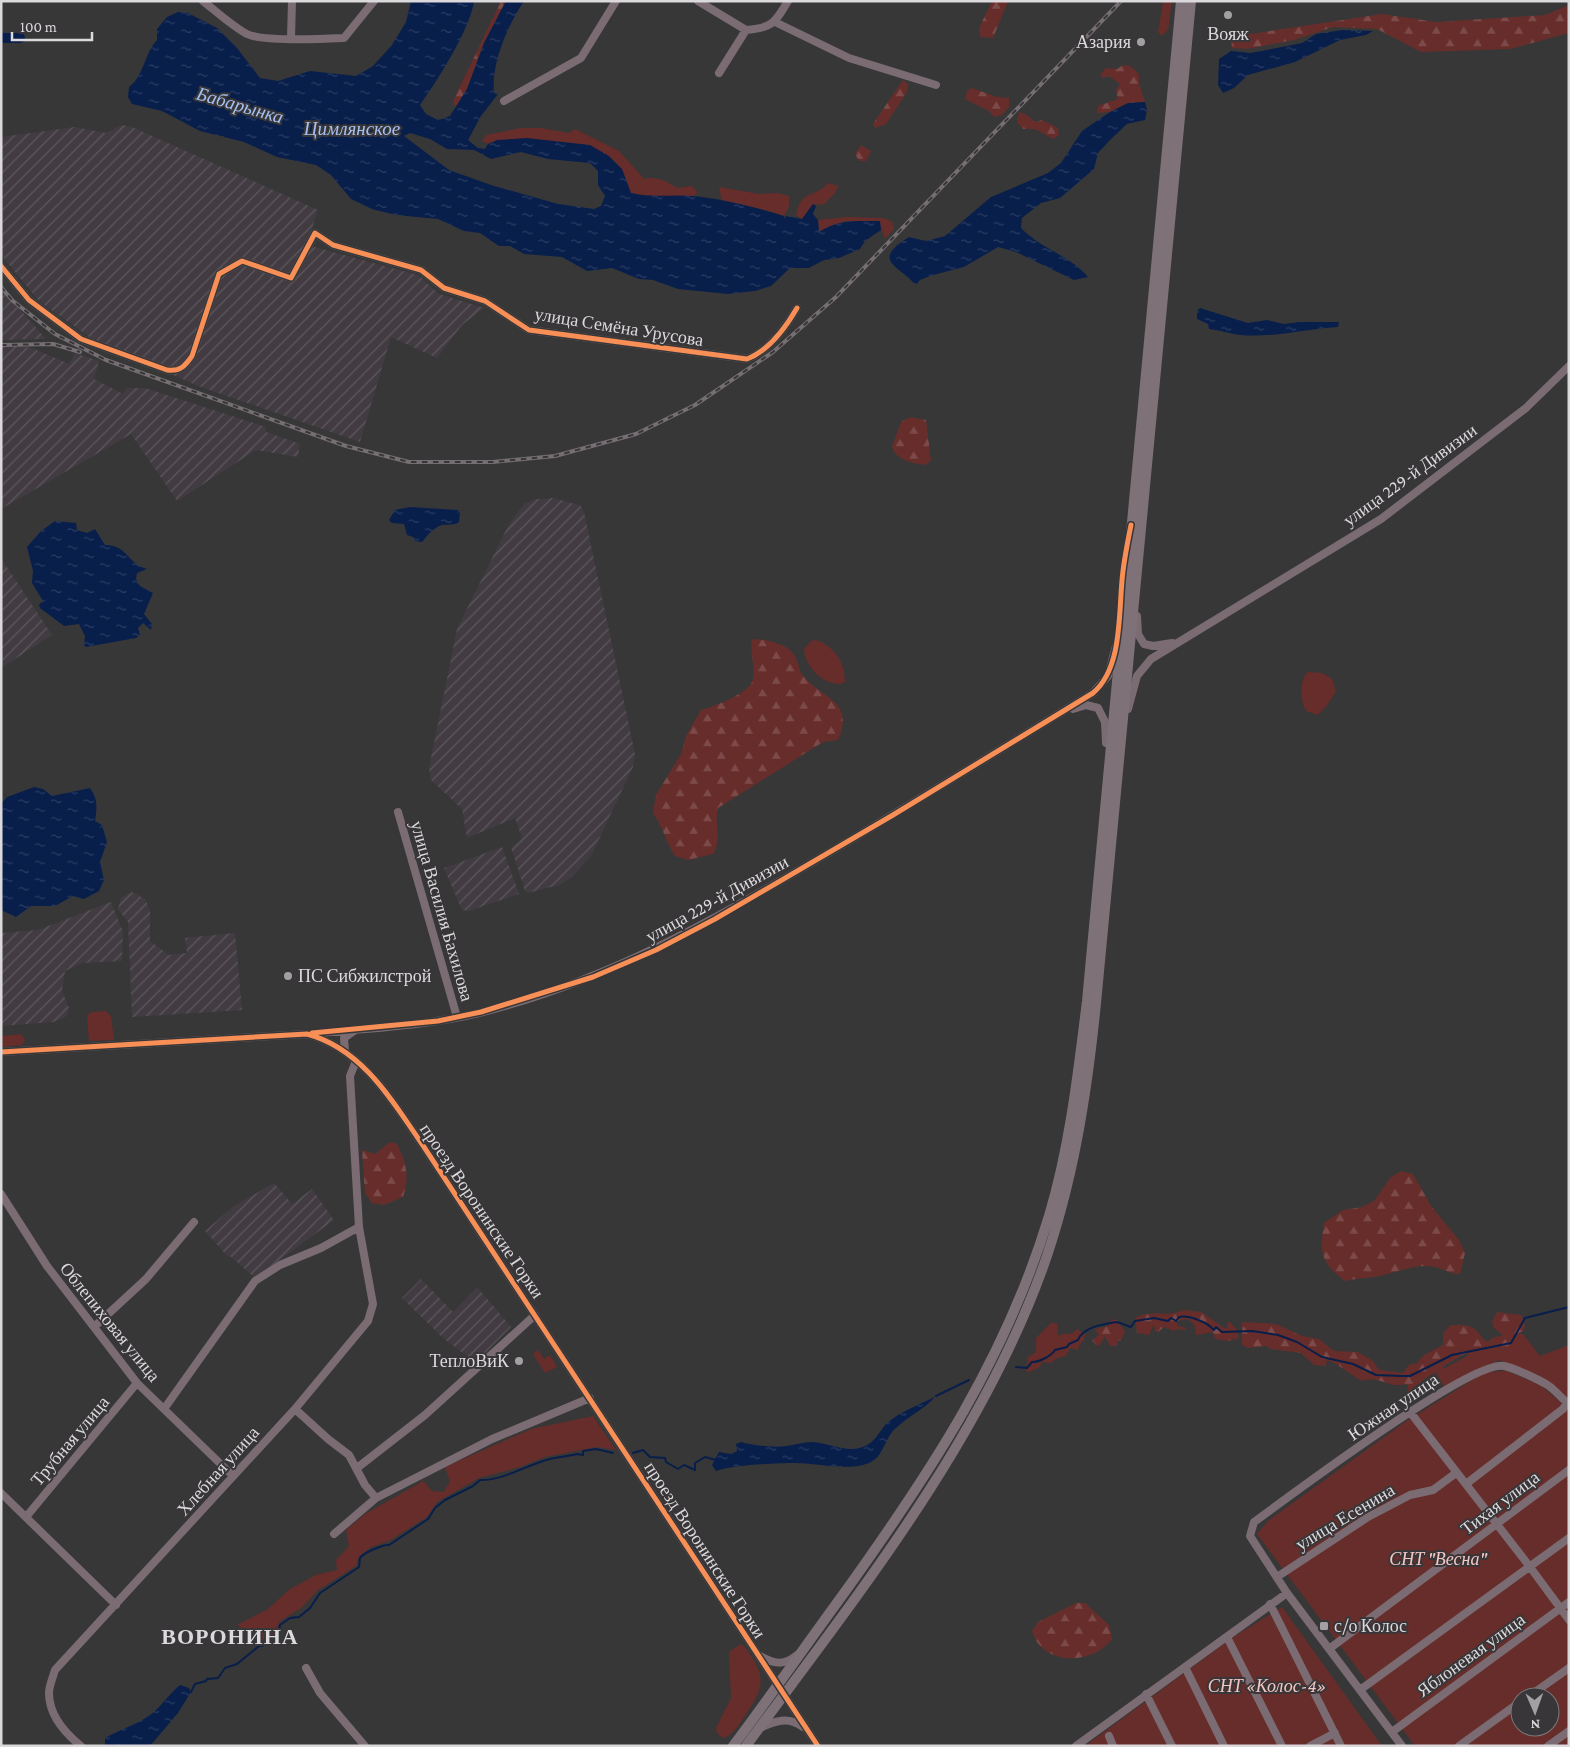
<svg xmlns="http://www.w3.org/2000/svg" width="1570" height="1747" viewBox="0 0 1570 1747" font-family="'Crimson Pro',serif">
<style>
.industrial{fill:url(#industrial-furrows)}
.green{fill:#672d2b;fill-rule:evenodd}
.forest{fill:url(#forest-firs)}
.water{fill:url(#water-ripples);fill-rule:evenodd}
.lines{fill:none;stroke-linecap:round;stroke-linejoin:round}
.stream{stroke:#081e4b;stroke-width:2}
.river{stroke:#081e4b;stroke-width:10}
.minor{stroke:#7a6c72;stroke-width:8}
.highway{stroke:#7e7278;stroke-width:10}
.rail-casing{stroke:#756e72;stroke-width:4}
.rail{stroke:#383638;stroke-width:2;stroke-dasharray:5.5;stroke-linecap:butt}
.cycleway-casing{stroke:#383638;stroke-width:8}
.cycleway{stroke:#f78f57;stroke-width:5}
.poi-dot{fill:#a2a0a2;stroke:#383638;stroke-width:2}
.labels{text-anchor:middle;dominant-baseline:central;stroke-width:4;stroke-linejoin:round;paint-order:stroke}
.poi-label{font-size:18px;fill:#dbd9db;stroke:#383638;text-anchor:end}
.street-label{font-size:18px;fill:#dbd9db;stroke:#383638}
.park-label{font-size:18px;font-style:italic;fill:#f2c6c2;stroke:#383638}
.water-label{font-size:19px;font-style:italic;fill:#a4c1f2;stroke:#383638}
.district-label{font-size:22px;font-weight:bold;letter-spacing:1px;fill:#dbd9db;stroke:#383638}
</style>
<defs>
<pattern id="industrial-furrows" width="10" height="10" patternUnits="userSpaceOnUse" patternTransform="scale(1.25)"><rect width="10" height="10" fill="#423c42"/><path d="M-1 1l2-2M0 10L10 0M9 11l2-2" fill="none" stroke="#5d585d"/></pattern>
<pattern id="forest-firs" width="22" height="20" patternUnits="userSpaceOnUse" patternTransform="scale(1.25)"><rect width="22" height="20" fill="#672d2b"/><path d="M5 1l3.5 6h-7zM16 11l3.5 6h-7z" fill="#7c4b49"/></pattern>
<pattern id="water-ripples" width="26" height="14" patternUnits="userSpaceOnUse" patternTransform="scale(1.25)"><rect width="26" height="14" fill="#081e4b"/><path d="M2 4q2-2 4 0t4 0M15 11q2-2 4 0t4 0" fill="none" stroke="#2b3e64"/></pattern>
</defs>
<rect width="100%" height="100%" fill="#373737"/>
<path class="industrial" d="M122,125L132,127L318,210L307,245L418,275L439,294L484,308L462,325L437,358L391,337L360,442L198,386L92,339L39,301L1,255V137L75,127L106,133Z
M1,288L15,304L46,339L1,340Z
M11,346L32,348L69,364L75,353L99,361L94,379L123,394L127,388H145L266,427V432L300,444L298,457L256,450L177,501L131,434L1,509V347Z
M554,498L581,506L584,512L635,754L633,767L591,856L572,877L559,885L528,893L525,891L511,848L522,838L515,818L467,838L462,809L431,780L429,768L457,629L509,524L525,503L537,499Z
M1,558L52,635L1,668Z
M502,847L519,894L469,911L462,910L444,868Z
M132,892L145,899L150,910V941L169,955L187,953L185,938L235,933L242,1010L132,1017L128,922L118,909L121,898Z
M111,902L123,932L122,961L82,963L65,971L62,991L69,1008L67,1016L54,1022L1,1026V933L38,930Z
M274,1183L292,1204L312,1189L334,1220L255,1278L230,1256L228,1257L205,1231L234,1206Z
M421,1279L453,1312L477,1287L511,1327L480,1358L472,1360L443,1338L402,1298Z"/>
<path class="green" d="M1172,1L1168,30L1162,36L1158,32L1163,2Z
M521,128H541L569,133L575,129L619,151L644,179C657,176 666,181 677,188L691,186L698,192L693,196H643L631,193L622,169L497,140L488,144L482,141L486,135Z
M828,183L838,186L835,193L823,205L813,204L802,219L796,215C801,189 814,199 828,183Z
M719,187L759,194L778,193L789,196V207L784,216L765,210L722,202Z
M847,217L882,218L892,221L894,229L885,239L879,221H845L819,232L818,220Z
M816,640C834,646 845,662 845,682L841,684C823,685 805,667 804,649L811,641Z
M1307,672L1322,673L1332,679L1336,691L1328,704L1318,715L1306,711C1300,699 1299,683 1307,672Z
M106,1011L111,1016L114,1040L89,1041L87,1016L91,1012Z
M21,1034L25,1040L22,1045L1,1047V1036Z
M1051,1323H1057L1058,1335L1073,1333L1077,1329L1085,1334L1084,1340L1080,1344L1078,1350L1070,1348L1066,1356L1057,1358L1051,1363L1042,1362L1040,1367L1029,1372L1026,1371L1028,1357L1036,1352V1338Z
M1511,1332L1523,1334L1540,1356L1569,1345V1400L1548,1382L1499,1360L1444,1387L1436,1373Z
M538,1350L544,1359L550,1355L557,1367L545,1373L533,1354Z
M1507,1371L1540,1385L1569,1409V1746H1415L1257,1534L1268,1521L1405,1422L1485,1372ZM1520,1697H1550V1727H1520Z
M593,1416L616,1450L597,1447L545,1457L520,1467L479,1478L437,1502L427,1517L389,1541L371,1547L359,1556L356,1566L318,1590L301,1608L280,1621L274,1633L258,1643L248,1631L237,1625L268,1609L290,1589L316,1575L337,1570L336,1560L349,1546L346,1530L365,1514L423,1481L432,1491L443,1492L450,1482L445,1467L531,1429Z
M1282,1607L1382,1746H1085L1232,1638Z
M741,1644C747,1648 749,1653 753,1659C769,1684 757,1697 743,1719C737,1727 733,1735 723,1738L717,1733L716,1728L731,1698L729,1655L730,1651Z"/>
<path class="forest" d="M501,1H506L484,43L467,89L456,108L453,101Z
M992,1H1008L993,38L980,37L979,28Z
M1569,5V33L1510,49L1421,52L1377,29L1333,27L1294,40L1247,49L1232,48L1231,37L1382,14L1436,22L1545,15Z
M1123,65L1130,66L1139,74V83L1145,102L1128,103L1110,112L1097,113L1098,106L1118,99L1116,90L1120,84L1109,76L1103,78L1100,75L1106,68L1117,69Z
M903,80L908,84L907,92L886,124L875,128L873,124Z
M972,88L997,97L1009,98V107L1002,115L994,117L989,111L965,99L967,91Z
M1019,112L1027,115L1035,122L1042,120L1058,128L1059,135L1053,139L1035,129H1023L1017,122Z
M861,145L871,151L866,161H859L855,154Z
M910,417L926,420L931,461L925,465C912,463 897,461 892,447L901,422Z
M755,639C768,640 790,644 796,658C799,664 799,671 803,676C823,699 855,701 838,740L823,742L718,808C714,823 722,841 713,854L688,860L675,856C666,842 663,827 653,813L656,795L681,754L686,736L701,710C713,707 747,694 752,682C757,669 749,653 752,640Z
M390,1142L397,1144C406,1163 410,1176 403,1197L384,1205L372,1203L365,1193L362,1150L375,1154Z
M1401,1171L1413,1174L1431,1206L1459,1240L1465,1253L1460,1274C1449,1274 1441,1267 1430,1266C1413,1265 1400,1271 1384,1275C1372,1278 1358,1278 1345,1281C1321,1263 1319,1252 1324,1223L1343,1210L1362,1207L1374,1201L1390,1178Z
M1183,1310L1201,1312L1224,1328H1227V1323L1230,1322L1236,1329L1239,1338L1228,1341L1215,1339L1213,1332L1196,1335L1194,1324L1187,1319L1176,1321L1178,1326L1186,1328L1185,1330L1176,1329L1174,1331L1164,1327L1158,1332L1155,1331L1154,1324L1149,1335L1137,1333L1135,1318C1151,1309 1168,1318 1183,1310Z
M1497,1312L1521,1315L1525,1325L1524,1331L1518,1333L1507,1349H1491L1481,1356L1464,1354L1444,1366L1442,1371C1431,1372 1421,1383 1412,1388L1409,1405L1404,1407L1408,1390L1407,1384C1387,1389 1381,1375 1362,1381C1351,1375 1336,1362 1327,1360L1326,1366L1314,1365L1301,1353L1271,1349L1266,1346L1248,1348L1242,1345V1322L1276,1324L1302,1336L1319,1339L1334,1351L1358,1352L1373,1361L1379,1370L1403,1373L1410,1364H1416L1424,1355L1443,1345V1333L1451,1325C1459,1325 1470,1324 1476,1330C1481,1334 1481,1339 1488,1342L1492,1338L1503,1335L1494,1328L1492,1322Z
M1112,1319L1118,1321L1125,1332L1121,1340L1118,1341L1116,1346H1110L1105,1336L1099,1346L1096,1345L1092,1340L1099,1335L1095,1329L1108,1326Z
M1076,1603H1085L1109,1625L1112,1639C1092,1666 1042,1666 1032,1631L1038,1622Z"/>
<path class="water" d="M411,1H474C470,30 437,81 420,105L426,114L438,120L450,116L467,89L484,43L506,1H524C508,25 491,63 494,92L498,94L481,116L468,140L478,148L485,149L488,144L497,140L527,138L590,145L609,156L622,169L631,193C652,198 672,194 693,196C723,199 755,207 784,216L785,219L786,216L802,219L813,204L816,206L813,214L818,220L819,232C838,219 857,221 880,221L881,230L865,241L860,249L839,258L824,260L809,268H790L771,286L755,291L728,294L678,289L653,280L639,279L612,268L587,271L562,257L524,254L510,246H499L480,233L464,231L438,219L396,215L372,209L351,199L331,175L316,165L277,157L244,142L200,131L162,111L132,104L128,97L129,87C144,76 144,54 157,40V29L167,17L178,12L188,13L217,28L237,48L260,78L278,81L310,71L356,76L373,66L392,45L406,22ZM410,133L430,139L447,149L474,150L491,159L521,152L548,159L590,163L598,171V185L605,196L601,206L594,209L558,204L491,185L449,170L404,136Z
M1342,30L1373,31L1366,35L1340,40L1295,62L1248,75L1234,88L1223,93L1218,85L1219,59L1231,51L1250,53L1277,48L1302,43L1316,34Z
M1145,102L1147,110L1145,120L1127,124L1111,139L1098,153L1094,169L1060,198L1041,203L1022,218L1021,228C1040,248 1072,257 1088,277L1074,280L1016,252L998,247L964,267L933,275L920,280L916,285C897,264 871,261 909,237L926,241L945,236L991,197L1048,173L1061,163L1082,131L1110,112L1128,103Z
M1200,308L1248,323L1267,320L1284,324L1299,322H1339L1338,327C1305,329 1273,338 1240,335C1230,334 1220,330 1209,329L1208,324L1197,319V311Z
M410,507L458,510L460,512L459,522C454,526 449,524 442,525C433,528 428,535 422,542L415,541L413,537L407,535L404,524L392,523L389,520L395,510Z
M55,521L76,523L77,530L87,533L95,529L105,545C128,545 126,563 147,569L137,573L136,579L140,586L153,593L144,614L152,624L151,630L143,623L138,628L140,635L136,638L86,647L84,645L85,636L79,624L64,626L40,608L39,605L43,601L32,583L33,571L27,547L41,531Z
M34,787L43,789L52,796L90,788C98,799 97,808 95,821L102,825L107,842L100,862L104,880L99,891L84,899L73,896L55,906H31L16,917L1,910V804L7,797Z
M936,1396C925,1409 908,1416 895,1429C885,1438 884,1455 871,1462C853,1472 815,1463 795,1463C776,1463 733,1465 716,1471L712,1465L719,1452L731,1454L737,1451L736,1444L741,1442C750,1445 775,1448 786,1446C795,1445 803,1442 812,1442C830,1443 849,1454 865,1446C875,1442 879,1432 886,1424C900,1411 920,1405 936,1396Z
M180,1685L189,1688L191,1692L178,1713L150,1746H105V1738C122,1728 144,1723 158,1708C166,1700 171,1692 180,1685Z"/>
<g class="lines">
<path class="stream" d="M1016,1367L1027,1368L1032,1362C1040,1362 1051,1356 1055,1350L1067,1347L1069,1344L1078,1340C1083,1327 1104,1324 1116,1322C1119,1322 1127,1326 1131,1327L1135,1321L1154,1318L1168,1321L1171,1318L1176,1321L1179,1317C1189,1315 1207,1322 1214,1330L1216,1327L1222,1332L1252,1331L1278,1335L1297,1342L1322,1357L1353,1364L1376,1375L1401,1376H1410L1452,1355L1511,1343L1525,1318L1569,1307
M936,1396L969,1380
M633,1453L643,1450L650,1457L665,1458L666,1462L678,1469L684,1465L695,1470V1463L705,1457L716,1460
M191,1692L195,1684L206,1681L207,1679L218,1678L225,1668L237,1664L259,1646H262L271,1637L278,1635L280,1625L290,1618L299,1617L310,1608L320,1593L359,1567C360,1564 359,1561 360,1558C363,1553 384,1544 389,1545L428,1519L435,1508L445,1500L473,1486L480,1480C500,1481 524,1467 543,1461C554,1457 566,1457 577,1454L583,1455V1451L596,1449L613,1453"/>
<path class="river" d="M1,38H20"/>
<path class="minor" d="M203,1C217,12 232,26 247,34C264,42 323,39 344,38L374,1
M698,1L746,30
M775,22L849,58L936,85
M291,38L292,1
M719,73L746,30C772,28 775,23 788,1
M504,101L581,58L616,1
M1,266L29,300L81,339L167,370C180,372 185,366 192,356L219,274L242,261L291,278L315,233L333,245L421,270L444,288L485,301L529,330L747,359C768,351 786,327 797,308
M1137,616L1138,634L1144,644L1153,646L1172,643
M1073,709L1086,705L1098,708L1105,722L1106,743
M1128,709L1137,676L1151,659L1381,519L1526,408L1569,366
M398,812L457,1017
M311,1034C368,1028 424,1026 479,1013C607,981 706,924 818,859C911,805 1002,748 1093,693L1108,676L1116,646
M345,1051L344,1038L354,1031
M1,1052L307,1034C363,1049 393,1102 424,1147L818,1746
M1,1194L47,1266L137,1383L233,1476
M94,1327L146,1279L194,1222
M164,1409L255,1281L280,1265L321,1248L359,1227
M295,1409L328,1439L349,1455L365,1485L376,1498
M1410,1412L1530,1567L1569,1620
M357,1468L425,1415L535,1315
M1466,1484L1563,1409L1567,1403
M1,1493L116,1605
M26,1517L137,1383
M334,1534L376,1498L492,1439L590,1398
M1277,1577L1368,1517L1410,1495L1433,1490L1456,1473
M1270,1604L1341,1746
M1227,1637L1282,1746
M1329,1649L1569,1470
M760,1656C774,1664 784,1666 797,1655
M1185,1667L1224,1746
M306,1668L320,1693L365,1746
M1360,1690L1569,1538
M1146,1694L1172,1746
M1528,1697L1569,1668
M760,1728C775,1721 788,1716 803,1727
M1392,1732L1569,1602
M1109,1736L1113,1746
M81,1746C66,1734 49,1715 49,1693C49,1686 53,1677 55,1670L295,1409L368,1321L373,1304L359,1227L350,1076L356,1061
M1076,1746L1287,1593
M1310,1746L1335,1733
M1402,1746L1287,1593L1250,1536L1254,1522C1290,1496 1472,1359 1504,1366C1514,1368 1540,1380 1549,1386C1556,1391 1562,1399 1569,1404
M1459,1746L1520,1702
M1548,1746L1569,1731"/>
<path class="highway" d="M733,1746C772,1694 809,1641 847,1589C932,1470 1006,1358 1049,1216C1070,1146 1078,1073 1087,1001L1181,1
M746,1746C856,1597 978,1445 1042,1270C1073,1184 1087,1094 1096,1003L1191,1"/>
<g class="rail-casing">
<path id="rail" d="M1,287L13,301L55,334L106,360L346,446L409,462H493L555,456L636,434L695,405L773,352L836,297L1121,1
M1,345L53,344L80,352"/>
</g>
<use href="#rail" class="rail"/>
<g class="cycleway-casing">
<path id="cycleway" d="M1,266L29,300L81,339L167,370C180,372 185,366 192,356L219,274L242,261L291,278L315,233L333,245L421,270L444,288L485,301L529,330L747,359C768,351 786,327 797,308
M312,1033L438,1021L481,1012L593,977L656,950L715,919L893,815L1093,693C1124,667 1118,608 1123,571C1125,555 1128,540 1131,525
M1,1052L307,1034C363,1049 393,1102 424,1147L818,1746"/>
</g>
<use href="#cycleway" class="cycleway"/>
</g>
<g class="poi-dot">
<circle cx="1228" cy="15" r="5"/>
<circle cx="1141" cy="42" r="5"/>
<circle cx="288" cy="976" r="5"/>
<circle cx="519" cy="1361" r="5"/>
<rect x="1319" y="1621" width="10" height="10" rx="2.5"/>
</g>
<g class="labels">
<g class="poi-label">
<text x="1228" y="34" text-anchor="middle">Вояж</text>
<text x="1131" y="42">Азария</text>
<text x="298" y="976" text-anchor="start">ПС Сибжилстрой</text>
<text x="509" y="1361">ТеплоВиК</text>
<text x="1334" y="1626" text-anchor="start">с/о Колос</text>
</g>
<g class="street-label">
<text transform="translate(619 327) rotate(9)">улица Семёна Урусова</text>
<text transform="translate(1410 475) rotate(-36)">улица 229-й Дивизии</text>
<text transform="translate(717 899) rotate(-29)">улица 229-й Дивизии</text>
<text transform="translate(442 911) rotate(74)">улица Василия Бахилова</text>
<text transform="translate(482 1211) rotate(56)">проезд Воронинские Горки</text>
<text transform="translate(110 1322) rotate(51)">Облепиховая улица</text>
<text transform="translate(1393 1407) rotate(-34)">Южная улица</text>
<text transform="translate(70 1441) rotate(-50)">Трубная улица</text>
<text transform="translate(218 1471) rotate(-48)">Хлебная улица</text>
<text transform="translate(1500 1503) rotate(-37)">Тихая улица</text>
<text transform="translate(1345 1517) rotate(-31)">улица Есенина</text>
<text transform="translate(705 1550) rotate(57)">проезд Воронинские Горки</text>
<text transform="translate(1471 1655) rotate(-36)">Яблоневая улица</text>
</g>
<g class="park-label">
<text x="1438" y="1559">СНТ "Весна"</text>
<text x="1267" y="1686">СНТ «Колос-4»</text>
</g>
<g class="water-label">
<text transform="translate(240 105) rotate(16)">Бабарынка</text>
<text x="352" y="128">Цимлянское</text>
</g>
<g class="district-label">
<text x="230" y="1636">ВОРОНИНА</text>
</g>
</g>
<rect width="1570" height="1747" fill="none" stroke="#dbd9db" stroke-width="5"/>
<g transform="translate(1535 1712) rotate(178)"><circle r="24" fill="#383638" stroke="#797779"/>
<path d="M0-4L9 19L0 12L-9 19Z" fill="#a2a0a2"/>
<text y="-8" font-size="14" font-weight="bold" text-anchor="middle" fill="#dbd9db">N</text>
</g>
<path d="M12 32v8h80v-8" fill="none" stroke="#dbd9db" stroke-width="2.5"/>
<text x="20" y="32" font-size="15" fill="#dbd9db" stroke="#383638" stroke-width="4" paint-order="stroke">100 m</text>
</svg>
